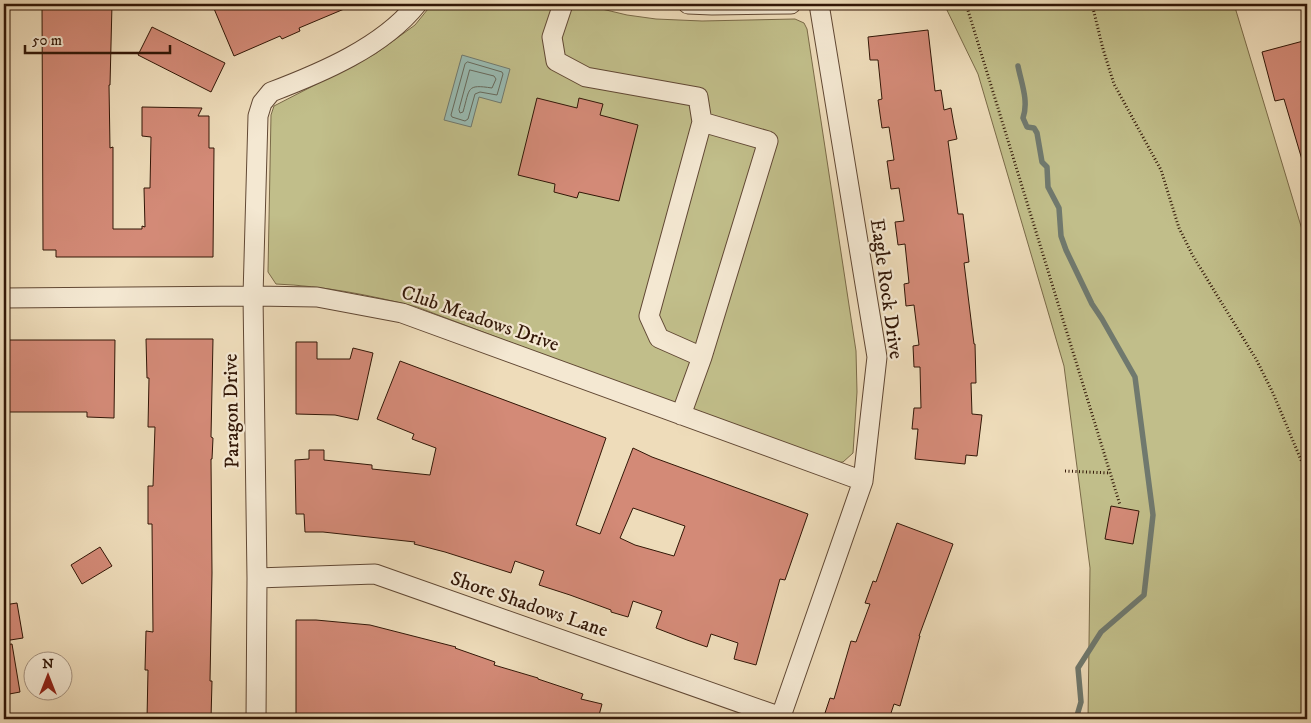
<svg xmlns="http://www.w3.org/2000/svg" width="1311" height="723" viewBox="0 0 1311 723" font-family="'IM FELL DW Pica',serif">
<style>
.green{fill:#c1be8a;stroke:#7a6a48}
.water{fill:#99bbb2;stroke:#70796e}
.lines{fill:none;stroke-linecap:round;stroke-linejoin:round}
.shore{stroke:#66695c;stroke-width:1}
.stream{stroke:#70796e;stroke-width:5.5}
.building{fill:#d38a77;stroke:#321707;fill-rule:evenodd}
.minor-casing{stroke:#614834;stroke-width:21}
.path{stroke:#321707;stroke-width:3;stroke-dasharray:1 2.5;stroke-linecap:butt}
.minor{stroke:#f4e8d2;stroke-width:19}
.labels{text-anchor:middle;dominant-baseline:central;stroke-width:4.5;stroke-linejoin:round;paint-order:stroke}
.street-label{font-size:20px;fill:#321707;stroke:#f4e8d2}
</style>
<rect width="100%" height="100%" fill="#eedcba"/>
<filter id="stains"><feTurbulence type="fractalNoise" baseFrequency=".004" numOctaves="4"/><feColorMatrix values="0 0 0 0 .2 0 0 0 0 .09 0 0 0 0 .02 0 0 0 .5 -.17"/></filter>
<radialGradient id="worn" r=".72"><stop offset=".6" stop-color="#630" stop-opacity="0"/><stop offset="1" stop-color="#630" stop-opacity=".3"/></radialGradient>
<path class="green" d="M432,4H581L627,15L656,19L702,21L795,19L804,23L807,29L856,351L857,392L853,453L843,462L829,463L417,307C370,295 324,286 276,284L268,272L271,115L274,106L375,54L415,25Z
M944,4H1234L1307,246V719H1088L1090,568L1064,366L978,74Z"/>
<path class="water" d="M462,55L510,69L501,103L479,97L471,127L444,120Z"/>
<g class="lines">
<path class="shore" d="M468,62L502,72L503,74L497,95L480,92L475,94L468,119L465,121L452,117L451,115L465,64Z
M470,70L494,76L496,79L492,88C466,84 470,88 463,112L460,113L459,110Z"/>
<path class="stream" d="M1018,66C1021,82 1029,101 1023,118L1027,127L1034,128L1037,133L1042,162L1047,167L1048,187L1059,208L1061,236L1066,250L1092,304L1102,319L1135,377L1153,515L1144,595L1101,632L1078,668L1081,702L1076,719"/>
</g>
<path class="building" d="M42,4H112L110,85H109L110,148L113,147V229H142V226L145,227L144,188H150L151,137L142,136V107L202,108L198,116H209V148H214L213,257H56V250H43Z
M212,4H356L299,28L300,31L282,39L280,36L234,56Z
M152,27L225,63L211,92L138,55Z
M928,30L935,91L941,90L944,110L951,108L954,125L957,139L948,141L958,214H963L969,262L964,263L974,344H975L976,383H971L972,414L982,415L977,456L966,455L965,464L915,459L918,429H912L914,408H921L920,367H914L913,346L919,345L914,305L906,306L904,284L909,283L905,244L898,245L895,222L904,221L899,188L891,189L887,161L894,160L889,127L882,128L878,100L882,99L878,60H870L868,37Z
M1307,40V163H1303L1284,99L1275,101L1262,52Z
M537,98L577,108L579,98L603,104L600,115L638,125L619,201L579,192L577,198L554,192L555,184L518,175Z
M146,339H213L211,437L213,438L212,459H211L212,573L210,681H212L211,719H147L148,670H145L146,631L153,632L152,524H148V486H153L155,427H148L149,378H147Z
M6,340H115L114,418L87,417V412H5Z
M296,342H317V359H350L353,348L373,353L358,420L335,415L296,414Z
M400,361L606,438L576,525L600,534L633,448L652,457L808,514L785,580L780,579L756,665L734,659L738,643L711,634L707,647L687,640L656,628L662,611L633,601L628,617L611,612V610L570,595L539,585L544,571L515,561L511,573L445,552L414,544L415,542L323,532H305L304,514H296L295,460L309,459V450H324V460L372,465V469L430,475L436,448L412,439L414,434L377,419ZM633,508L685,526L674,556L635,545L620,538Z
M1111,506L1139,511L1133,544L1105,539Z
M897,523L953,544L919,636H920L900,706L894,704L889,719H823L830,698L834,699L851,641L856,642L870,604L865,603L873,581L876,582Z
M100,547L112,566L82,584L71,565Z
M17,603L23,638L4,641V605Z
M296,620H316L370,625L456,647L455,648L495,662L494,665L538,678V679L583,694L581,699L602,704L598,719H296Z
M12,644L20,692L4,695V645Z"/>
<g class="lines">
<g class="minor-casing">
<path id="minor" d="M563,4L552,37L556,61L586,77L698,97L702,122L649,316L659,338L702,357
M688,4L712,5L791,4
M4,298L253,296L317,297L402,313L863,481
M681,415L702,357L768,141L702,122
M257,578L375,574L781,717
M256,719L257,578L253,296L258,116L262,103L271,92C321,73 383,47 417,4
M780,719L863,481L877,357L819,4"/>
</g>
<path class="path" d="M966,4L1120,505
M1092,4L1103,49L1114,84L1161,170L1179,228L1193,256L1256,359L1273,393L1301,460L1307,468
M1065,471L1110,473"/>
<use href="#minor" class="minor"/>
</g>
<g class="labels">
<g class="street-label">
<text transform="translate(886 289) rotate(82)">Eagle Rock Drive</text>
<text transform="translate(480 319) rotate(19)">Club Meadows Drive</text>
<text transform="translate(232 411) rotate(-91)">Paragon Drive</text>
<text transform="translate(529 605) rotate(19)">Shore Shadows Lane</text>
</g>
</g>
<rect width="1311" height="723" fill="none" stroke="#eedcba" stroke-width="20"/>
<rect x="5" y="5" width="1301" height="713" fill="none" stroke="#321707" stroke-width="2.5"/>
<rect x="10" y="10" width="1291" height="703" fill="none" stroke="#321707"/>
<g transform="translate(48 676)"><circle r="24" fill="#f4e8d2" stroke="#a69481"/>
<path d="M0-4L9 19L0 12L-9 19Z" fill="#8f2418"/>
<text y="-8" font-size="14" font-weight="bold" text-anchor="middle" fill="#321707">N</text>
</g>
<path d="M25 45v8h145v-8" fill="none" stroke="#321707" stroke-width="2.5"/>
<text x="32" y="45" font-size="15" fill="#321707" stroke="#f4e8d2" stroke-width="4" paint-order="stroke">50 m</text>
<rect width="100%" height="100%" filter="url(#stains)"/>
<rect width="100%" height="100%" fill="url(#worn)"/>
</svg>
